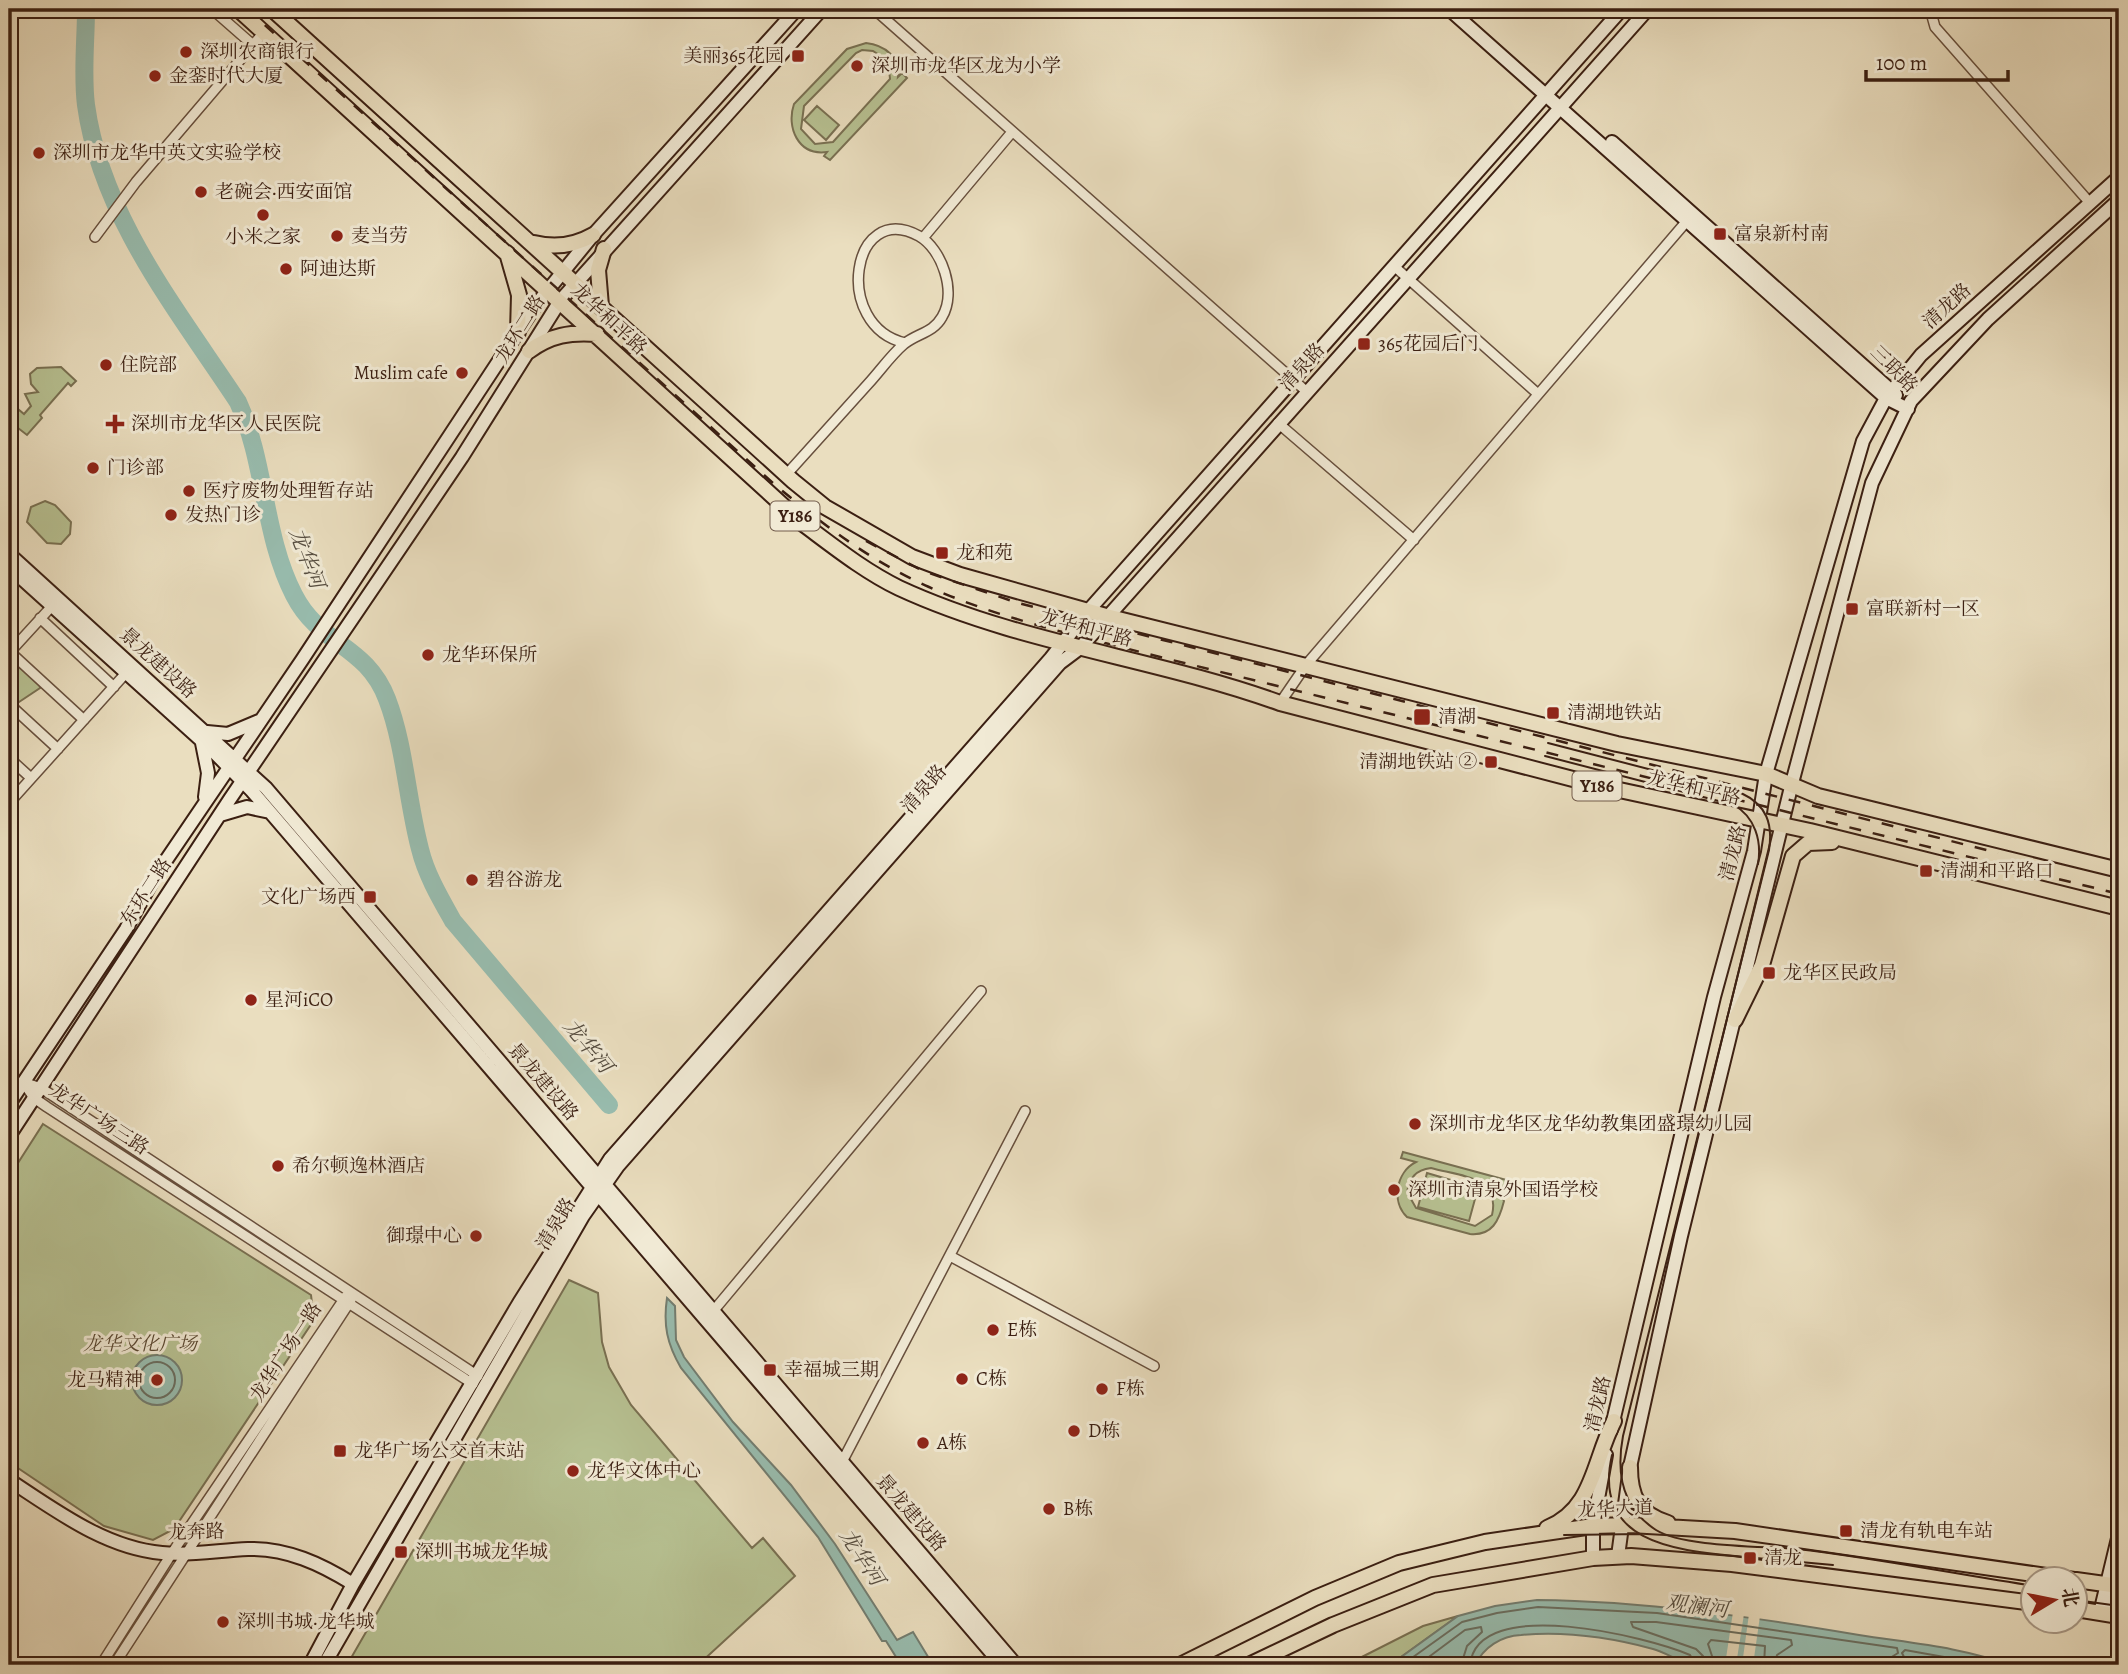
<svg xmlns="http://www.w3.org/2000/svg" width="2128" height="1674" viewBox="0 0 2128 1674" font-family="Alegreya,'Noto Serif SC',serif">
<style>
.green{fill:#b7c192;stroke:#797052;stroke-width:2;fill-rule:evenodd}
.water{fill:#98bcae;stroke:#737d70;stroke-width:2}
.pier{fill:#eadebf}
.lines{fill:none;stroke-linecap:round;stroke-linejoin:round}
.shore{stroke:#6a6e60;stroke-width:2}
.river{stroke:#98bcae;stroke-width:18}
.street-casing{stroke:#674f3d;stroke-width:12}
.secondary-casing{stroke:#3b1f12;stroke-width:16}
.primary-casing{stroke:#3b1f12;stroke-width:18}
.street{stroke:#f1ead5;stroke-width:9}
.secondary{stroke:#f1ead5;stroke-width:12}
.primary{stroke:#eadebf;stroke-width:14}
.tram{stroke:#3b1f12;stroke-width:2}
.rail{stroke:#3b1f12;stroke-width:2.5;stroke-dasharray:12 12;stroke-linecap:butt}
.poi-dot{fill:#8f2418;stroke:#f1ead5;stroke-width:2.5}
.labels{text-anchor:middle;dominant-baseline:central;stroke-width:6;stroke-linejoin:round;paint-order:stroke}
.shield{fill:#f1ead5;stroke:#725c4c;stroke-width:2}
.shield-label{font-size:18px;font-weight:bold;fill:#3b1f12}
.poi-label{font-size:19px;fill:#3b1f12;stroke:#f1ead5;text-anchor:start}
.street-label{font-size:19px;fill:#3b1f12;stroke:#f1ead5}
.park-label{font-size:19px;font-style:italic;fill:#5a4832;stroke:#f1ead5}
.water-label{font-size:21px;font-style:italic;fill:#574e41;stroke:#f1ead5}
</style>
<rect width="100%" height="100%" fill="#eadebf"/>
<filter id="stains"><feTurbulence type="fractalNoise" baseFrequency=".00286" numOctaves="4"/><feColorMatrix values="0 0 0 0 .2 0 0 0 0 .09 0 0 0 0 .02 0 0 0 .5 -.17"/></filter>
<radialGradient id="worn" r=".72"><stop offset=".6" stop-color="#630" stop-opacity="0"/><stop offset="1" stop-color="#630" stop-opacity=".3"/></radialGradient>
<path class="green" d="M866,43C884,45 901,57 898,77L902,73L907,78L830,160L824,156L827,152C798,156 786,127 794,104L847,49ZM862,50L873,51L882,57L889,69L890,79L833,142L815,144L801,129L804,106L856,53Z
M817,106L839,125L826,140L804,120Z
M61,367L76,381L71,386L68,383L40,415L42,418L27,435L9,421V410L13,405L24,414L31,406L25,394L38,392L31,384L30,374L37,368Z
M45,501L55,505L71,522L70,534L61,544L47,543L27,522L31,507Z
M12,656L39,680L40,688L19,702L9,692V658Z
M43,1124L311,1295L314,1320L174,1529L153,1540L104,1526L9,1462V1177Z
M1403,1152L1510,1181L1508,1188L1497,1186L1504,1201C1499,1221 1492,1236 1470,1234L1407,1217C1391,1202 1396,1172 1416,1162L1401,1158ZM1431,1168C1459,1176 1501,1176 1492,1215L1475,1226L1416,1208L1407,1192C1410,1178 1415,1170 1431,1168Z
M1427,1173L1478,1188L1469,1221L1418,1207Z
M569,1280L598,1293L602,1342L609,1367L631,1405L752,1548L763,1538L795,1576L698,1665H347Z
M1458,1616L1390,1665H1346L1423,1626Z"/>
<path class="water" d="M667,1298L675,1306L676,1340L684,1357L733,1422L791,1485L835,1544L897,1640L913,1632L933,1665H894L896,1657L886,1641H882L818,1537L681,1368C667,1344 663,1325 667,1298Z
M132 1380a25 25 0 1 1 50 0a25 25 0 1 1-50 0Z
M1537,1600C1645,1601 1752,1617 1859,1635C1909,1643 1962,1647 2009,1665C1941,1665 1877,1661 1809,1661C1772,1661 1735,1669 1697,1665C1683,1664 1667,1653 1653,1649C1609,1637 1566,1631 1521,1635C1501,1636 1484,1647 1475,1665H1390L1458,1616L1495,1606Z"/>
<path class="pier" d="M1733,1612L1744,1614L1736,1665H1725Z
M1749,1614L1760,1616L1753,1665H1742Z"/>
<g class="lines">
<path class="shore" d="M139 1380a18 18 0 1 1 36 0a18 18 0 1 1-36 0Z
M1402,1665L1462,1622L1497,1613L1538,1607L1657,1613L1897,1648L1898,1653L1890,1658L1889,1665
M1418,1665L1465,1630L1481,1627L1482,1632L1467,1646L1461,1665
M1470,1665C1477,1593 1651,1638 1690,1655L1696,1665
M1704,1665L1703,1656L1696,1649L1633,1627L1631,1622H1656L1791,1640L1792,1645L1777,1655L1775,1665
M1715,1665L1708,1644L1711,1640L1765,1646L1764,1665
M1908,1665L1902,1653L1905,1650L1989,1665"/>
<path class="river" d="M86,9C86,40 82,74 86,105C101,216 178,311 238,402C266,463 263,535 294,595C320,646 366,644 387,699C405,746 407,800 420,849C426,874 440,898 453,921L609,1105"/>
<g class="street-casing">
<path id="street" d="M212,9L253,45
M874,9L1306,391
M1930,9L1935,27L2090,203
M95,237L136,182L264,32
M923,238L1012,132
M1395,267L1538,394
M1278,423L1414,540
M786,475C813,445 841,414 868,384C880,371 891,355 904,344C918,333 933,333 942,317C957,292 942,249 919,236C851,199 832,326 905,343
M40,618L114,687
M10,652L84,720
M9,653L52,606
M1280,703L1306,665L1686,222
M9,704L58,749
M9,758L31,778
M9,803L126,673
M23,1082L34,1098L47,1107L473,1384
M23,1082L41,1088L478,1376
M950,1256L1154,1366
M710,1315L981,991
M842,1462L1025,1111
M101,1665L172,1553L346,1296
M114,1665L351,1300"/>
</g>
<g class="secondary-casing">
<path id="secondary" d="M1449,9L1886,398L1908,409
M1612,142L1896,395
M9,554L266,788L1016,1665
M9,567L212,750L252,791L1002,1665
M207,732L228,734L259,721
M202,743L208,773L205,797
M220,815L247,807L270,812
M9,1104L126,929L154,878L302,660L535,306L593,235L797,9
M9,1136L230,799L462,457L560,301L822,9
M1611,1430L1714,997L1754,851L1766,774L1863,441L1886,398L1921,355L2119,177
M9,1480C55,1510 105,1548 162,1553C191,1556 220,1550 248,1549C287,1548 321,1564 353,1584
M1618,1556L1630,1467L1681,1236L1792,783L1872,483L1911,401L1988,319L2119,200
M1593,1558V1526L1606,1455
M2100,1613L2119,1534
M2109,1614L2119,1572
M310,1665L353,1584L519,1303L610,1159L1051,658L1088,611L1622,9
M324,1665L583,1216L618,1166L1060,663L1080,648L1648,9"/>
</g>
<g class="primary-casing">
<path id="primary" d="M238,9L802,523C833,546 864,571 899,588C1020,644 1156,658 1280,703L1596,785L1810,831L2119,908
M272,9L793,481L825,507L912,557L960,575L1106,616L1617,744L1766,774L1818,796L2119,870
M534,243C555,248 574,246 593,235
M507,253L519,295L518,332
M601,306L598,270L604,249
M529,351C551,335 570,332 597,334
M1735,1020L1762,965L1793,856L1808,843L1832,842
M1630,1467C1630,1496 1638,1514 1668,1523
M1547,1528C1594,1509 1593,1461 1614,1421
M2076,1580L2119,1586
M2076,1609L2119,1616
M1180,1665L1315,1598L1399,1563L1485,1542L1593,1526L1630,1525L1735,1531L2074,1580
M1249,1665L1333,1625L1433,1585L1593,1558L1631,1556L1732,1564L2034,1603"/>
</g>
<use href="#street" class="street"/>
<use href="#secondary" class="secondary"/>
<use href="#primary" class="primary"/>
<path class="tram" d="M1548,743L1741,793C1767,805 1773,824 1769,850L1623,1436C1616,1473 1622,1508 1656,1530C1683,1547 1762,1546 1797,1549C1876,1558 1955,1574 2034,1586
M1545,756L1734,805C1755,817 1762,841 1758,864
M1612,1455C1592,1542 1674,1550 1735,1556C1768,1559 1800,1562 1833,1565
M1564,1535L1641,1534
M2076,1600L2119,1606"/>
<path class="rail" d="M247,9L774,484C822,524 872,562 929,587C998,618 1072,634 1144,653L2119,894
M866,541L923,571L1018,603L1998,853"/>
</g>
<g class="poi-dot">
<circle cx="186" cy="52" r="7"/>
<rect x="791" y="49" width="14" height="14" rx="3.5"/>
<circle cx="857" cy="66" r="7"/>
<circle cx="155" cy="76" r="7"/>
<circle cx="39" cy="153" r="7"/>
<circle cx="201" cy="192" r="7"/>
<circle cx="263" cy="215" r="7"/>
<rect x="1713" y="227" width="14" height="14" rx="3.5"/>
<circle cx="337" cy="236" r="7"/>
<circle cx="286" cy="269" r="7"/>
<rect x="1357" y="337" width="14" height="14" rx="3.5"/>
<circle cx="106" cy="365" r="7"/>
<circle cx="462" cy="373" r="7"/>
<path d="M111.5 413.5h7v7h7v7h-7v7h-7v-7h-7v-7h7z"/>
<circle cx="93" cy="468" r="7"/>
<circle cx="189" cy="491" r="7"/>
<circle cx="171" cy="515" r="7"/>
<rect x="935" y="546" width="14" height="14" rx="3.5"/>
<rect x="1845" y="602" width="14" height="14" rx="3.5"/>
<circle cx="428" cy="655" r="7"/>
<rect x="1546" y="706" width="14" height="14" rx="3.5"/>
<rect x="1413" y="708" width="18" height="18" rx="3.5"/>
<rect x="1484" y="755" width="14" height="14" rx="3.5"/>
<rect x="1919" y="864" width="14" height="14" rx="3.5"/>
<circle cx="472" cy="880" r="7"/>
<rect x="363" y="890" width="14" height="14" rx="3.5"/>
<rect x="1762" y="966" width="14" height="14" rx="3.5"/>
<circle cx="251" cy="1000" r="7"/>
<circle cx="1415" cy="1124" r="7"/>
<circle cx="278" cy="1166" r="7"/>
<circle cx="1394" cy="1190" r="7"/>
<circle cx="476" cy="1236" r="7"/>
<circle cx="993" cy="1330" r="7"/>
<rect x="763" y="1363" width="14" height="14" rx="3.5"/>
<circle cx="962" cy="1379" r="7"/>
<circle cx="157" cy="1380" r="7"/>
<circle cx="1102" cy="1389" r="7"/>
<circle cx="1074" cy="1431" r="7"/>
<circle cx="923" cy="1443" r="7"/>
<rect x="333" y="1444" width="14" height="14" rx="3.5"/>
<circle cx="573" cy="1471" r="7"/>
<circle cx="1049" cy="1509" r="7"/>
<rect x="1839" y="1524" width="14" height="14" rx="3.5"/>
<rect x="394" y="1545" width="14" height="14" rx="3.5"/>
<rect x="1743" y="1551" width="14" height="14" rx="3.5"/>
<circle cx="223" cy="1622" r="7"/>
</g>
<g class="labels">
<g class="shield">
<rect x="770.5" y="501.5" width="49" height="29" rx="5"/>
<rect x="1572.5" y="771.5" width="49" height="29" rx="5"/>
</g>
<g class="shield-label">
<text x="795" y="516">Y186</text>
<text x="1597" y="786">Y186</text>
</g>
<g class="poi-label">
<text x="200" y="52">深圳农商银行</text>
<text x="784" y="56" text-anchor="end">美丽365花园</text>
<text x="871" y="66">深圳市龙华区龙为小学</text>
<text x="169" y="76">金銮时代大厦</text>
<text x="53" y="153">深圳市龙华中英文实验学校</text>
<text x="215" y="192">老碗会·西安面馆</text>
<text x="1734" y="234">富泉新村南</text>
<text x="351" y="236">麦当劳</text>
<text x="263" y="237" text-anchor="middle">小米之家</text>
<text x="300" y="269">阿迪达斯</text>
<text x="1378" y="344">365花园后门</text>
<text x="120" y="365">住院部</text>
<text x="448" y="373" text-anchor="end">Muslim cafe</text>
<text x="131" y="424">深圳市龙华区人民医院</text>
<text x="107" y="468">门诊部</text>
<text x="203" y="491">医疗废物处理暂存站</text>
<text x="185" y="515">发热门诊</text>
<text x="956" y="553">龙和苑</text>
<text x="1866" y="609">富联新村一区</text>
<text x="442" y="655">龙华环保所</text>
<text x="1567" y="713">清湖地铁站</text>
<text x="1438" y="717">清湖</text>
<text x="1477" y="762" text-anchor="end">清湖地铁站 ②</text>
<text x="1940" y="871">清湖和平路口</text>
<text x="486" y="880">碧谷游龙</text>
<text x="356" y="897" text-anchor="end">文化广场西</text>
<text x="1783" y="973">龙华区民政局</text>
<text x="265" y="1000">星河iCO</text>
<text x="1429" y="1124">深圳市龙华区龙华幼教集团盛璟幼儿园</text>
<text x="292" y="1166">希尔顿逸林酒店</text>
<text x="1408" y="1190">深圳市清泉外国语学校</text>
<text x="462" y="1236" text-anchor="end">御璟中心</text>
<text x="1007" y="1330">E栋</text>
<text x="784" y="1370">幸福城三期</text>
<text x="976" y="1379">C栋</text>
<text x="143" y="1380" text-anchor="end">龙马精神</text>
<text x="1116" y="1389">F栋</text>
<text x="1088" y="1431">D栋</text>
<text x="937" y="1443">A栋</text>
<text x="354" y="1451">龙华广场公交首末站</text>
<text x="587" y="1471">龙华文体中心</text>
<text x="1063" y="1509">B栋</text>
<text x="1860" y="1531">清龙有轨电车站</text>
<text x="415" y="1552">深圳书城龙华城</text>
<text x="1764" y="1558">清龙</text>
<text x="237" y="1622">深圳书城·龙华城</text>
</g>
<g class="street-label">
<text transform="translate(1947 306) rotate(-42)">清龙路</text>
<text transform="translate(609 319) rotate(43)">龙华和平路</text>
<text transform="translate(520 329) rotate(-58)">龙环二路</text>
<text transform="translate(1302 367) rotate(-48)">清泉路</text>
<text transform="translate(1894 369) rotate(45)">三联路</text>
<text transform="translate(1086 628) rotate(15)">龙华和平路</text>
<text transform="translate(158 663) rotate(42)">景龙建设路</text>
<text transform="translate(1694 788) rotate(13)">龙华和平路</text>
<text transform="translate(924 789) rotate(-49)">清泉路</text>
<text transform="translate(1733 853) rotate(-76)">清龙路</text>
<text transform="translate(146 892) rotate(-57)">东环二路</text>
<text transform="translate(543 1082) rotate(49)">景龙建设路</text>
<text transform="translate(99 1119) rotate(33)">龙华广场三路</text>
<text transform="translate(556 1224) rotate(-59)">清泉路</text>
<text transform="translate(286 1352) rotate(-57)">龙华广场一路</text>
<text transform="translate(1598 1404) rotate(-77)">清龙路</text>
<text transform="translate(1615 1509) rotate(-2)">龙华大道</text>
<text transform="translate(911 1513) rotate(49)">景龙建设路</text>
<text transform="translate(196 1532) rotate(-2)">龙奔路</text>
</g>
<g class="park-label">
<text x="140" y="1344">龙华文化广场</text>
</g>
<g class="water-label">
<text transform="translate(307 558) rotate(69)">龙华河</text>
<text transform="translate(588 1046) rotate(50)">龙华河</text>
<text transform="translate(862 1557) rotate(57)">龙华河</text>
<text transform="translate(1697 1606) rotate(7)">观澜河</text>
</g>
</g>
<rect width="2128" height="1674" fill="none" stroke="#eadebf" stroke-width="35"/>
<rect x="10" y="10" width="2107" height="1653" fill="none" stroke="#3b1f12" stroke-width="3.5"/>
<rect x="18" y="18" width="2093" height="1639" fill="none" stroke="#3b1f12" stroke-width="2"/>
<g transform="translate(2054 1600) rotate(80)"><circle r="33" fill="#f1ead5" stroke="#a89987" stroke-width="2"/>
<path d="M0-5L12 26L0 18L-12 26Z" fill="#8f2418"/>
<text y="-10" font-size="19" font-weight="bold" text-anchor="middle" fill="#3b1f12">北</text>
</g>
<path d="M1866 70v10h142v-10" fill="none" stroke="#3b1f12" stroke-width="3.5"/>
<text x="1876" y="70" font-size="21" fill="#3b1f12" stroke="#f1ead5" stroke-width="5" paint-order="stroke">100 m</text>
<rect width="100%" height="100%" filter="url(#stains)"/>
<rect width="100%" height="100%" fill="url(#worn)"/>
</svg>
